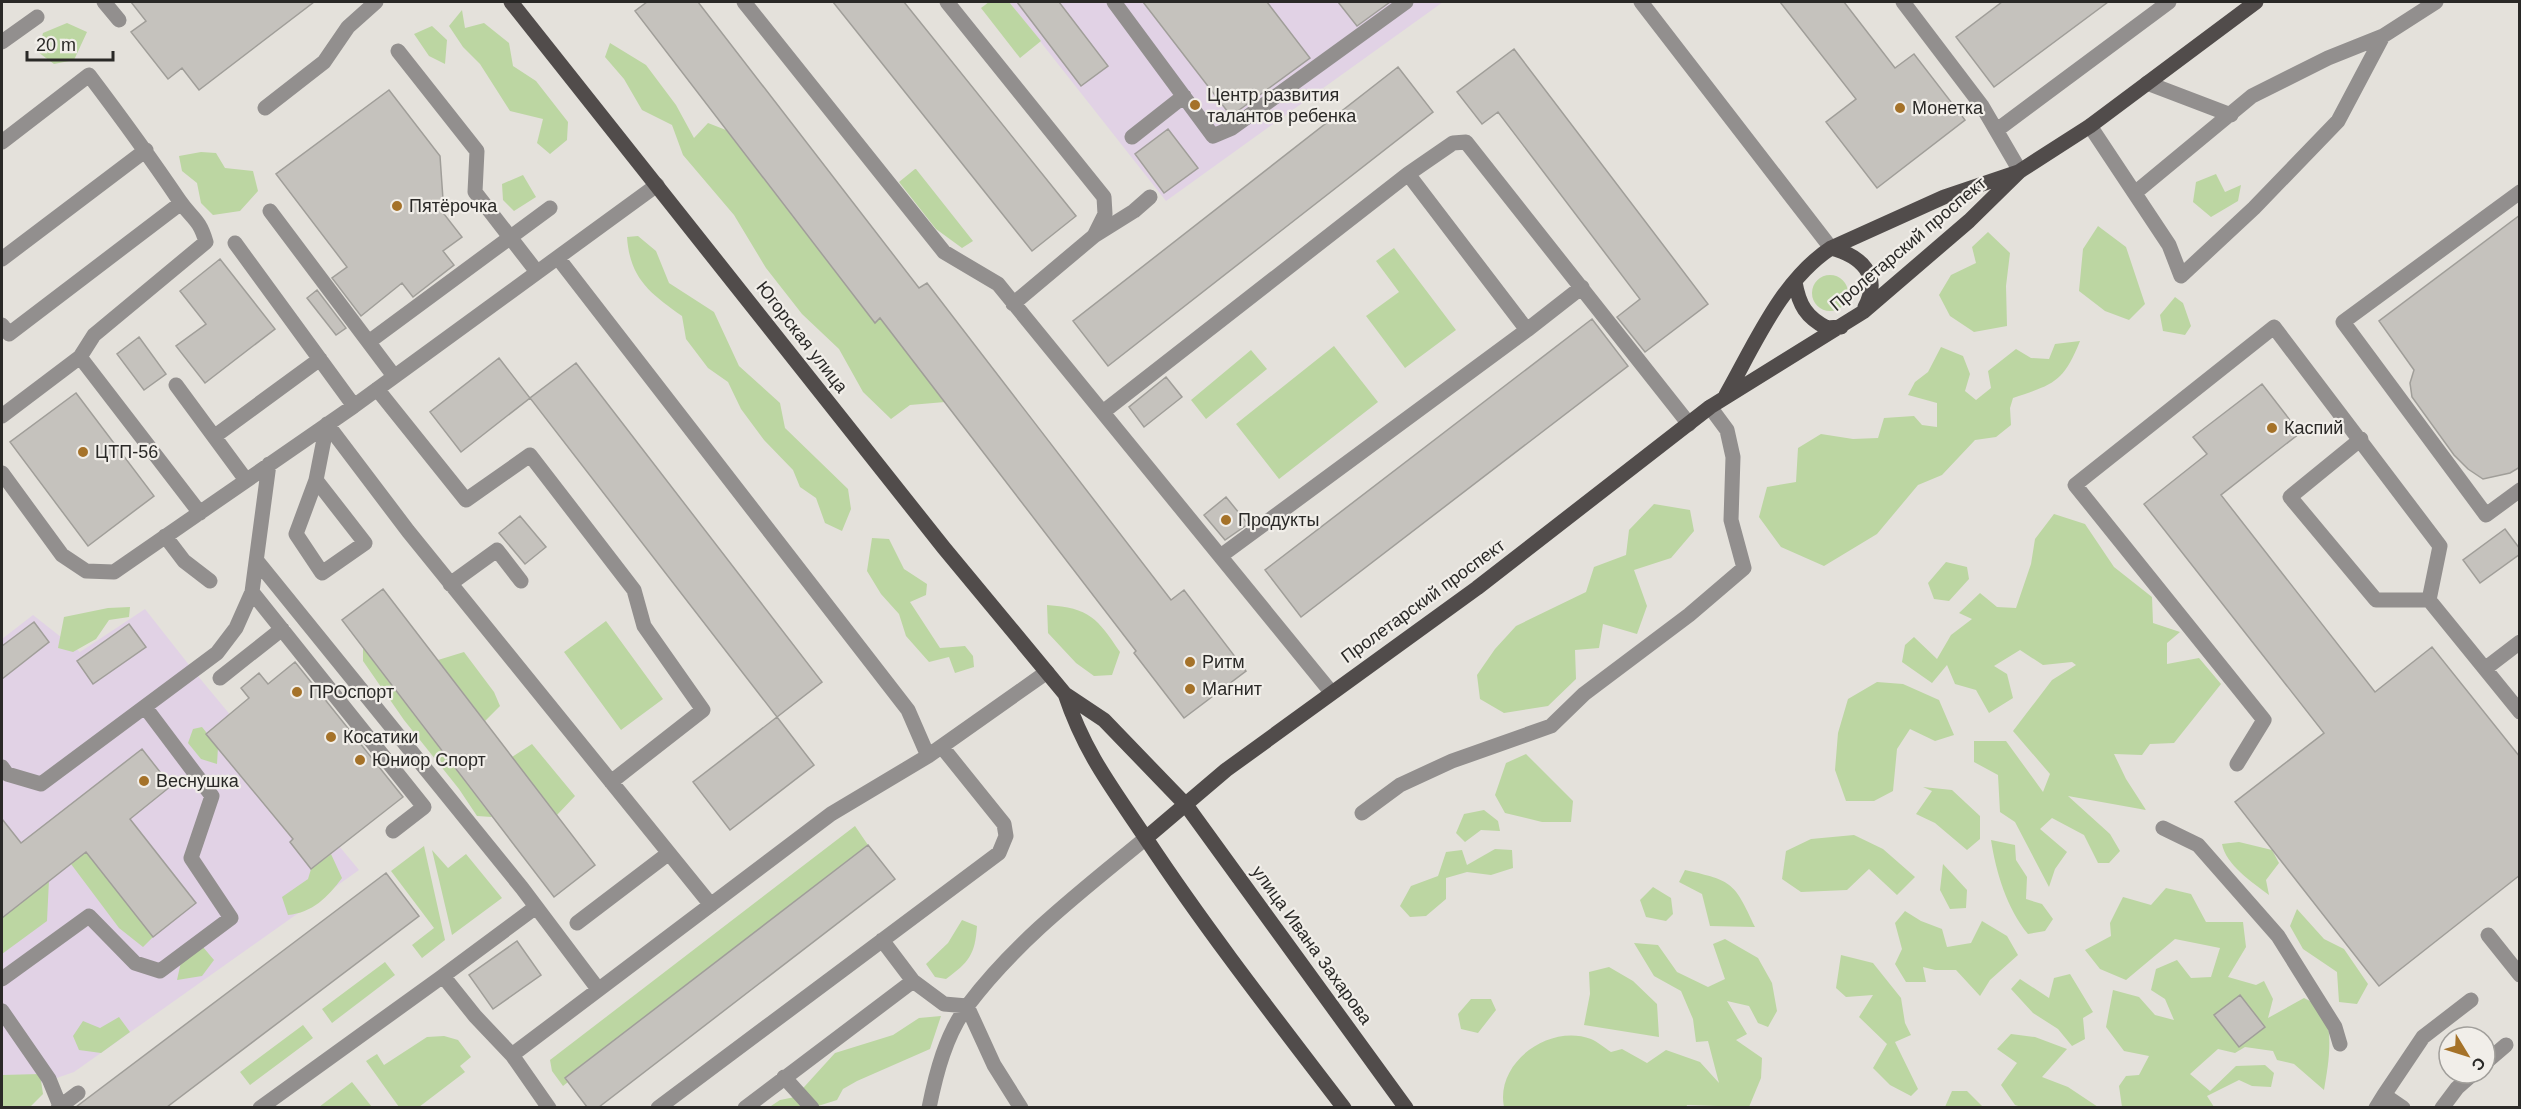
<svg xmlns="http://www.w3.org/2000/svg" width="2521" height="1109" viewBox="0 0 2521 1109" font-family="Helvetica,sans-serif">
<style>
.education{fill:#e1d2e5}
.green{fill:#bcd6a2}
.building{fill:#c5c2bd;stroke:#a09e99;stroke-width:1.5}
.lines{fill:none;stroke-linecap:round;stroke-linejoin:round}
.minor{stroke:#928f8e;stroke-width:15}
.major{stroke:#514c4b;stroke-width:15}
.poi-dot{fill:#a57229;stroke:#f1eee9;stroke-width:2}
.labels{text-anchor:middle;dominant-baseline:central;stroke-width:4.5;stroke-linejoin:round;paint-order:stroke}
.poi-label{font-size:18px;fill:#2a2927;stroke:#f1eee9;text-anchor:start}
.street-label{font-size:18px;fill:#2a2927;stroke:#f1eee9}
</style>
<rect width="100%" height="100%" fill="#e4e1db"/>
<path class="education" d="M1009,2H1443L1166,201Z
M145,609L193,670L359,870L74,1072L25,1089L2,1091V639L33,615L80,652Z"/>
<path class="green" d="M989,2H1009L1041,41L1020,58L981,8Z
M462,10L465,28L484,23L509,43L513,66L536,81L568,122L567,140L550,154L537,143L543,119L510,111L480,64L463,47L449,26Z
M67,23L87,32L74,60L54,64L38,52L43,33Z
M432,26L447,40L445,64L429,56L414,34Z
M610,43L646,65L676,105L694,138L708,123L726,130L874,322L880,318L945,402L910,405L891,419L863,392L839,349L802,314L766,268L734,215L683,155L672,125L642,110L624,79L605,57Z
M201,152L216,153L225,168L253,171L258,191L240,211L213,215L201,203L197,183L182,171L179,156Z
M915,169H916L973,241L962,248L936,229L899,182Z
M2216,174L2225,192L2241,185L2238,201L2211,217L2193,202L2196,182Z
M523,175L536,197L514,211L503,200L502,184Z
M2098,226L2126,247L2145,304L2129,320L2105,311L2079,291L2083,249Z
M1988,232L2010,253L2006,286L2007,326L1974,332L1950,316L1939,295L1951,275L1976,263L1972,247Z
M638,236L656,251L669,283L714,312L739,366L780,403L785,428L848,489L851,509L842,531L825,523L816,498L800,487L793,470L764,440L741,409L728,382L708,368L686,339L682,316C650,293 630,279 627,237Z
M1394,248L1456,330L1405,368L1366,316L1399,292L1376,261Z
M1812 293a18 18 0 1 1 36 0a18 18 0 1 1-36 0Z
M2175,297L2183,303L2191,326L2185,335L2163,331L2160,315Z
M2080,341C2063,383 2054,384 2013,398L2010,408L2011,425L1996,437L1975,440L1942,475L1918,485L1877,534L1824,566L1781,547L1759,517L1767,487L1796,482L1798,448L1821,434L1853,439L1878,438L1884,418L1914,416L1922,425L1937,427V403L1908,395L1915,382L1928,372L1941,347L1963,356L1970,374L1965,391L1976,400L1991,388L1988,371L2016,349L2031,358L2049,359L2055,344Z
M1334,346L1378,402L1279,479L1236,424Z
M1251,350L1267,369L1206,419L1191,400Z
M1654,504L1690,510L1694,531L1671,558L1634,570L1647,606L1637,634L1603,624L1599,648L1575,650L1576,679L1548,706L1504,713L1480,699L1477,675L1495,649L1516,626L1586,592L1594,567L1626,555L1629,530Z
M2054,514L2085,524L2114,567L2152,597L2153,623L2180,632L2167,643V664L2199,658L2221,684L2174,743L2150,744L2142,755L2114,754L2126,779L2146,810L2068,796L2110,834L2120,851L2109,863H2098L2084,835L2052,818L2040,829L2067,852L2055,869L2049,887L2015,822L2000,812L1998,775L1974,762V741H2006L2043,792L2050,774L2013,731L2052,680L2076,665L2072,662L2043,665L2020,650L1994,666L2007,674L2013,698L1989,713L1976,690L1955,684L1947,665L1932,683L1902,662L1905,645L1914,637L1937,659L1951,635L1972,619L1959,613L1980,593L1997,607L2016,608L2031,564L2035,539Z
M872,538L889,539L904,569L927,584L926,595L910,602L940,648L965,646L973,656L974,667L955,673L949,657L929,662L906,636L899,614L881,594L867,571Z
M1946,562L1967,567L1969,579L1949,601L1934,599L1928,583Z
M1047,605C1090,608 1097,618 1120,652L1112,675L1094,676L1076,663L1048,633Z
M130,607L129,617L109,620L96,639L73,652L58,648L64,617L108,608Z
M606,621L663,699L621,730L564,652Z
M363,648L492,817L477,816L459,789L404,720L363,661Z
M464,652L494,692L500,706L485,721L438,660Z
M1877,682L1903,684L1939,700L1954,735L1935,741L1910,729L1897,749L1893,791L1874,801H1846L1835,770L1838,733L1848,699Z
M202,727L218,747L217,764L201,759L188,743L193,729Z
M532,744L575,796L557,815L512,757Z
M1526,754L1573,801L1571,822H1542L1505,813L1495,795L1506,763Z
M1923,787L1952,790L1980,816V839L1967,850L1935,823L1916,814L1932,791Z
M1484,810L1498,821L1500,831L1481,830L1465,842L1456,833L1464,814Z
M855,826L868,845L565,1078L568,1082L563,1086L552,1071L550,1060Z
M1854,835L1883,849L1915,877L1897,895L1869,869L1847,890L1801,892L1782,879L1786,851L1811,839Z
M1991,840L2015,845L2016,860L2027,877L2026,899L2042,904L2053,919L2045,931L2028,934C2007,909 1996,872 1991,840Z
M2239,842L2272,850L2279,863L2266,880L2269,895C2252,882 2226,865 2222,844Z
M424,846L445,940L422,958L412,945L434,928L391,871Z
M1495,849L1512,850L1513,868L1491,875L1467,872L1446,878V899L1426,916L1410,917L1400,906L1411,886L1438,876L1446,852L1462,850L1467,865Z
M432,850L448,868L466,854L502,898L452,935Z
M86,852L153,937L143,947L119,928L71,864Z
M331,854L342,878C328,897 312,913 288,915L282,897L308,879L311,869Z
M1943,864L1967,890L1966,908L1950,909L1940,890Z
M1685,870C1733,881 1734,882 1755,927L1710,926L1702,894L1679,882Z
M49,880L47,921L2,954V918Z
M1653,887L1671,898L1673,914L1666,921L1646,917L1640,900Z
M2166,888L2191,894L2206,922H2243L2246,947L2228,977L2256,985L2264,981L2273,999L2268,1018L2304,998L2324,1008C2333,1036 2329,1061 2324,1090L2294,1064L2277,1060L2273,1051L2245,1047L2235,1053L2218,1049L2190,1074L2210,1091L2236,1066L2265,1065L2274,1073L2271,1087L2252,1086L2239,1080L2207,1096L2214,1107H2122L2119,1086L2126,1076L2139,1075L2149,1056L2124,1051L2106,1027L2113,990L2139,997L2155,1015L2174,1020L2165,999L2151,990L2156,969L2177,960L2191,978L2211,977L2220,948L2175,939L2126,980L2100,969L2085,950L2111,936L2110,923L2123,897L2151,905Z
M2297,909L2324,939L2344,949L2368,984L2357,1004L2339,1002L2337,972L2303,949L2290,926Z
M1905,911L1921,921L1942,929L1947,947L1971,943L1982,921L2007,936L2018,955L1990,980L1980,996L1956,970H1935L1923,967L1926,982H1906L1895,964L1902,949L1895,923Z
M962,920L977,926C975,955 969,962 946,979L935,977L926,964L948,943Z
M1725,939L1758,958L1772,983L1777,1011L1768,1027L1758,1023L1749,1006L1727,1001L1747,1034L1736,1040L1762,1058L1761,1078L1749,1107L1687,1105L1686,1108L1504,1107C1495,1063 1549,1023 1591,1039C1598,1042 1605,1048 1611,1052L1622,1049L1647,1063L1666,1050L1700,1062L1719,1083L1708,1041L1696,1042L1693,1019L1681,991L1654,976L1634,943L1658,945L1677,972L1708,987L1725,979L1713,944Z
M203,947L214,960L202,976L177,980L181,962Z
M1841,955L1873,963L1901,998L1905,1023L1911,1035L1895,1042L1918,1089L1911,1096L1890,1085L1873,1068L1887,1044L1859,1017L1873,995L1846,997L1836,988Z
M385,962L395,975L332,1023L322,1009Z
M1609,967L1633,981L1657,1004L1659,1037L1584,1025L1590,994L1589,972Z
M2070,974L2093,1012L2083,1018L2085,1039L2072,1046L2058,1029L2033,1013L2011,989L2020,979L2049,998L2054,978Z
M1471,999H1491L1496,1010L1478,1033L1461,1029L1458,1014Z
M941,1016L930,1049L857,1081L843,1089L837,1100L818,1106L807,1097L799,1107L768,1108L780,1100L795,1097L835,1053L893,1035L919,1018Z
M119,1017L130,1032L101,1053L79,1050L73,1036L83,1021L100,1028Z
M303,1025L313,1038L250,1085L240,1072Z
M2011,1034L2035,1037L2067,1049L2042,1077L2068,1087L2098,1107L2025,1108L2015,1105L2001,1085L2017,1063L1997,1049Z
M444,1036L458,1040L471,1057L460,1066L465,1072L419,1107H399L366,1061L377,1054L384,1065L427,1037Z
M40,1074L43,1094L30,1107L2,1108V1075Z
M352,1082L372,1107H319Z
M1952,1091H1967L1983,1107H1945Z"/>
<path class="building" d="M131,2H314L199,90L182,68L168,79L131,32L146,21Z
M647,2H698L919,288L927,283L1171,600L1184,590L1246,671L1184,718L1134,653L1136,651L880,318L875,323L635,11Z
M833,2H904L1076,216L1032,251Z
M1017,2H1059L1108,66L1081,86Z
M1143,2H1267L1310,58L1231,116Z
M1338,2H1390L1357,26Z
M1780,2H1844L1895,68L1914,54L1965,120L1877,188L1826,122L1856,99Z
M2002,2H2108L1994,87L1956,37Z
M1514,49L1708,304L1645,352L1617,317L1640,299L1498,112L1482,124L1457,92Z
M1398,67L1433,112L1108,366L1073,321Z
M389,90L440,156L444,214L462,237L443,251L454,265L413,297L402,283L361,316L332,278L347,267L276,174Z
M1168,129L1198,168L1164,193L1135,154Z
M2520,215V467L2510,473L2483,479L2468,469L2454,455L2412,397L2410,383L2414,370L2379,321Z
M220,259L275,329L205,383L176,346L206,324L180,291Z
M317,290L346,328L336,335L307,298Z
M1592,319L1628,366L1301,617L1265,570Z
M139,337L166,374L144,390L117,354Z
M499,358L530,398L461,452L430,412Z
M576,363L822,682L777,717L530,398Z
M1166,377L1182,397L1144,427L1129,407Z
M2262,384L2300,433L2221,495L2375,692L2432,647L2520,757V875L2379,986L2235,802L2324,733L2144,504L2207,454L2193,437Z
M76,393L154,496L88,546L10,442Z
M1226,497L1248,524L1225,540L1204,515Z
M520,516L546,547L525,564L499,533Z
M2505,529L2520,549V554L2480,583L2463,560Z
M383,589L595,865L554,897L342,620Z
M34,622L49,642L2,679V646Z
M129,624L146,647L93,684L77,661Z
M295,662L403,797L311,869L290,842L293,839L206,734L249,698L241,688L259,673L268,684Z
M777,717L814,765L730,830L693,782Z
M142,749L171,786L130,819L196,903L153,937L86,852L2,918V819L21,843Z
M868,845L895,879L599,1107H587L565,1078Z
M386,873L419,916L167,1107H76Z
M517,941L541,975L493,1009L469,975Z
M2240,995L2265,1027L2239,1047L2214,1015Z"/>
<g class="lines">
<path class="minor" d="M104,2L119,20
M744,2L944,252L998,284L1331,692
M947,2L1104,197L1105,214L1094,236L1013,304
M1114,2L1213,136L1232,128L1406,2
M1641,2L1831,248
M1903,2L1982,106L2020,171
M2,42L37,17
M398,51L477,151L475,192L537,272
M2147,83L2231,115
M265,108L324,62L348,27L376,2
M2090,126L2169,245L2181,276L2254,208L2338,121L2383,36
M1997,130L2169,2
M1132,137L1184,96
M2,142L89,75C120,116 150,157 179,200C192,219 199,218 206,242L94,335L80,357L2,416
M1408,174L1527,330
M2136,192L2252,96L2328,58L2383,36L2436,2
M2520,192L2343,322L2486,515L2520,490
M270,211L394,376
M1094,236L1134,211L1150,197
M235,243L354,406
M558,258L908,710L928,756
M2,259L146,150
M2,325L9,334L181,203
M370,341L550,208
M80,357L200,513
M176,385L246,480
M377,389L466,500L530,455L634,590L644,626L703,710L611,782
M1103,412L1408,174L1453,143L1466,142L1689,424
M327,424L408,531L711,905
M215,436L320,359
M2361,439L2290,497L2376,600H2429
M2,473L62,555L86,571L114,572L354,406L657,185
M316,480L365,543L322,573L296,534L316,480L327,424
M165,536L184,561L210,581
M1222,555L1527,330L1582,287
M257,561L522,888L598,989
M450,584L497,550L521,581
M252,592L424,807L393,831
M2429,600L2520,712
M2486,668L2520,642
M220,678L282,629
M2237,764L2264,720L2075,485L2274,327L2440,546L2429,600
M2,767L7,774L41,784L217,653L236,628L252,592L269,464
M1362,813L1400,785L1452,761L1551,726L1584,694L1689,615L1744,568L1731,520L1733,457L1727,430L1710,407
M2163,828L2198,845L2278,936L2335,1027L2340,1044
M577,923L669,853
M2488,935L2520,975
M882,940L913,981L944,1004L967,1006L994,1065L1021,1108
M443,976L536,907
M2,979L89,916L135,963L160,971L231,918L191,858L212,796L145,707
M2,1011L49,1079L60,1106
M512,1055L831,814L928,756L1047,672
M2485,1063L2506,1045
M784,1077L812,1108
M2384,1095L2423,1037L2471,1000
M58,1108L78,1093
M260,1108L443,976L475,1016L512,1055L549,1108
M658,1108L999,853L1006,836L1004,824L942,747
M745,1108L913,981
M929,1108C936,1073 946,1034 968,1005C1017,940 1083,890 1146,838
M2376,1108L2384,1095L2403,1108
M2442,1108L2457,1088L2474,1073"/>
<path class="major" d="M511,2L944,548L1065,694L1104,720L1186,805L1406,1108
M1831,248C1861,256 1882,275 1865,307
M1795,282C1799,305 1806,317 1827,328L1841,327
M1726,395C1755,344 1781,281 1831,248L1944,197L2018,172
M1065,694C1085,754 1113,789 1147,840C1208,932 1276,1019 1344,1108
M1146,838L1226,770L1477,588L1710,407L1863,312L1969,221L2020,171L2090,126L2256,2"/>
</g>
<g class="poi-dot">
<circle cx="1195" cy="105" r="6"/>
<circle cx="1900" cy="108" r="6"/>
<circle cx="397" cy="206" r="6"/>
<circle cx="2272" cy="428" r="6"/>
<circle cx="83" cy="452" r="6"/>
<circle cx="1226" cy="520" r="6"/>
<circle cx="1190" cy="662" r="6"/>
<circle cx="1190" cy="689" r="6"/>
<circle cx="297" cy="692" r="6"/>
<circle cx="331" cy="737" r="6"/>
<circle cx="360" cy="760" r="6"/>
<circle cx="144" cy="781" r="6"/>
</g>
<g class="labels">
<g class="poi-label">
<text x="1207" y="95">Центр развития<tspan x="1207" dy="21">талантов ребенка</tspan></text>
<text x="1912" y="108">Монетка</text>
<text x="409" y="206">Пятёрочка</text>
<text x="2284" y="428">Каспий</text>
<text x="95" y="452">ЦТП-56</text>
<text x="1238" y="520">Продукты</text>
<text x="1202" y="662">Ритм</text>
<text x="1202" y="689">Магнит</text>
<text x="309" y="692">ПРОспорт</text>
<text x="343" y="737">Косатики</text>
<text x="372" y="760">Юниор Спорт</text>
<text x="156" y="781">Веснушка</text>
</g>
<g class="street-label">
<text transform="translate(1908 244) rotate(-40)">Пролетарский проспект</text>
<text transform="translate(802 337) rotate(52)">Югорская улица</text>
<text transform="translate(1423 601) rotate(-36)">Пролетарский проспект</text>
<text transform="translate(1312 945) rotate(54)">улица Ивана Захарова</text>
</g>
</g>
<rect width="2521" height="1109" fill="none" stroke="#2a2927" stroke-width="6"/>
<g transform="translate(2467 1055) rotate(128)"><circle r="28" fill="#f1eee9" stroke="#a19f9b" stroke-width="1.5"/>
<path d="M0-4.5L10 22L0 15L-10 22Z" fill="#a57229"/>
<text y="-9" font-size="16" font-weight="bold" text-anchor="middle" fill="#2a2927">С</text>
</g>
<path d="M27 51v9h86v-9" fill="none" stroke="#2a2927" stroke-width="3"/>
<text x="36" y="51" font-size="18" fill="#2a2927" stroke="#f1eee9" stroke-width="4.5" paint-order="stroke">20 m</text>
</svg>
